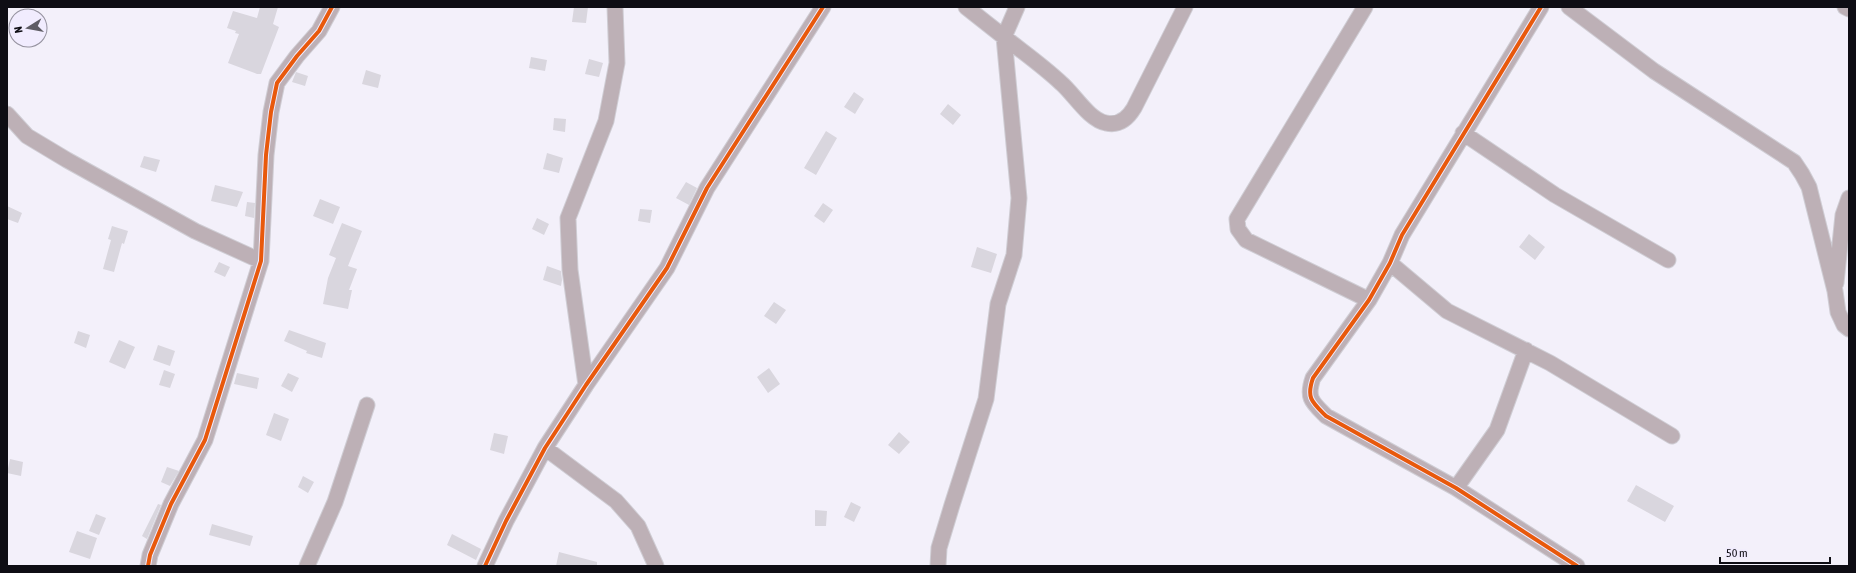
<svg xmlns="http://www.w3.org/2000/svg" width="1856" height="573" viewBox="0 0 1856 573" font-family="'Asap Condensed',sans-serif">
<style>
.building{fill:#d9d6de}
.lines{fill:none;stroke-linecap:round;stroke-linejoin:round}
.minor-casing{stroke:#cfcdd4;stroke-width:17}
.minor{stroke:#bdb0b6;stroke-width:15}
.cycleway-casing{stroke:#f1ecfe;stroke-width:6}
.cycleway{stroke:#e8590c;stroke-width:4}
</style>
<rect width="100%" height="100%" fill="#f3f0fa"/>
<path class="building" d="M260,7H278L273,24L279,27L261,74H257L228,63L239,34L235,33L236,31L227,28L233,11L257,18Z
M574,7H588L586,23L572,22Z
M531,57L547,60L545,71L529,68Z
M589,59L603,63L599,77L585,74Z
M366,70L381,75L378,88L362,84Z
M296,72L308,76L305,86L292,82Z
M854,92L864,99L855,114L844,107Z
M948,104L961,115L953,125L940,114Z
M554,118L566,119L565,132L553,130Z
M826,131L837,138L816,175L804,168Z
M547,153L563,158L559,173L543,169Z
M144,156L160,160L156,172L140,167Z
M686,182L697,188L689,205L676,198Z
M215,185L243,192L237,207L211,201Z
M320,199L340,207L333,224L313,216Z
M247,202L255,203L254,218L245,216Z
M823,203L833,210L824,223L814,216Z
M7,206L22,213L18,223L7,219Z
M640,209L652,210L650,223L638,221Z
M537,218L549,224L544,235L532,229Z
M342,223L362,231L348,266L357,269L349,290H352L348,309L323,304L328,278L336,258L329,255Z
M112,226L128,231L124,244L122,243L114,272L103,269L111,240L108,239Z
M1529,234L1545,247L1535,260L1519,247Z
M977,247L997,254L991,273L971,267Z
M219,262L230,267L225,277L214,272Z
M547,266L561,271L562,280L561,286L543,280Z
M774,302L786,310L776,324L764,316Z
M289,330L326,343L322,358L306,353L307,351L284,341Z
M78,331L90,335L86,348L74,343Z
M119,340L135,347L125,369L109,362Z
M158,345L175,351L170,366L153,360Z
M769,368L780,384L768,393L757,377Z
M164,370L175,374L170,388L159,385Z
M237,373L259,378L257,389L234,384Z
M288,373L299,378L292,392L281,386Z
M274,413L289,419L281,441L266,435Z
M899,432L910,442L899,454L888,445Z
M494,433L508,436L504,454L490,450Z
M10,459L23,462L21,476L7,473Z
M167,467L179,471L170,486L161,482Z
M303,476L314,482L308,493L298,487Z
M1636,485L1674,506L1665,522L1627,501Z
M851,502L861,507L854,522L844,517Z
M158,504L161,505L147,539L142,536Z
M815,510L827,511L826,526H815Z
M96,514L106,518L99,535L89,531Z
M212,524L253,536L250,546L209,535Z
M77,531L97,538L90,559L69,552Z
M452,534L481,549L476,560L447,545Z
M559,552L597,562V566H556Z"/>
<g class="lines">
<g class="minor-casing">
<path id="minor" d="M1017,7L1004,37C1023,52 1043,66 1061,83C1074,94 1089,120 1106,123C1119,126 1128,118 1134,108L1185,7
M1365,7L1237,219L1238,229L1246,240L1369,300
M1541,7L1402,235L1390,263L1369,300L1313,378C1306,398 1312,402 1326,416L1456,488L1577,566
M1569,7L1654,71L1794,162L1802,174L1809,187L1835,291L1838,312L1844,325L1849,329
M1845,7L1849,9
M7,114L27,136L67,160L195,231L261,261
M1463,133L1555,195L1668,260
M1390,263L1447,311L1550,363L1672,436
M1836,283L1843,215L1849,198
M586,385L570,270L568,218L606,121L617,63L615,7
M545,448L616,501L638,526L656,566
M1456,488L1497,430L1526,350
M148,566L150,555L171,504L205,440L261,261L266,155L271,112L277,83L297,56L319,31L332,7
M307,566L335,502L367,405
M485,566L506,521L545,448L586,385L667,268L707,188L823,7
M938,566L939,548L952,505L986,399L998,304L1014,255L1019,198L1004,37L966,7"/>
</g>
<use href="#minor" class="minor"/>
<g class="cycleway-casing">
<path id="cycleway" d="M1541,7L1402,235L1390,263L1369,300L1313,378C1306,398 1312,402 1326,416L1456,488L1577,566
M148,566L150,555L171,504L205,440L261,261L266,155L271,112L277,83L297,56L319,31L332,7
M485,566L506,521L545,448L586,385L667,268L707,188L823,7"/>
</g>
<use href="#cycleway" class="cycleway"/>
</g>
<rect width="1856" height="573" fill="none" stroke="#0e0d14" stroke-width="16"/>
<g transform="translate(28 28) rotate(259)"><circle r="19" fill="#f1ecfe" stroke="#9693a0"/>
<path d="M0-3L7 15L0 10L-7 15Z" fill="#5e5c64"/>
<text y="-6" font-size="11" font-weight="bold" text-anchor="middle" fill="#0e0d14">N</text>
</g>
<path d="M1720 557v6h110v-6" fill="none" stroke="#0e0d14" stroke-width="2"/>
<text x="1726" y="557" font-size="12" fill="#0e0d14" stroke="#f1ecfe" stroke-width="3" paint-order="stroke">50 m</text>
</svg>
